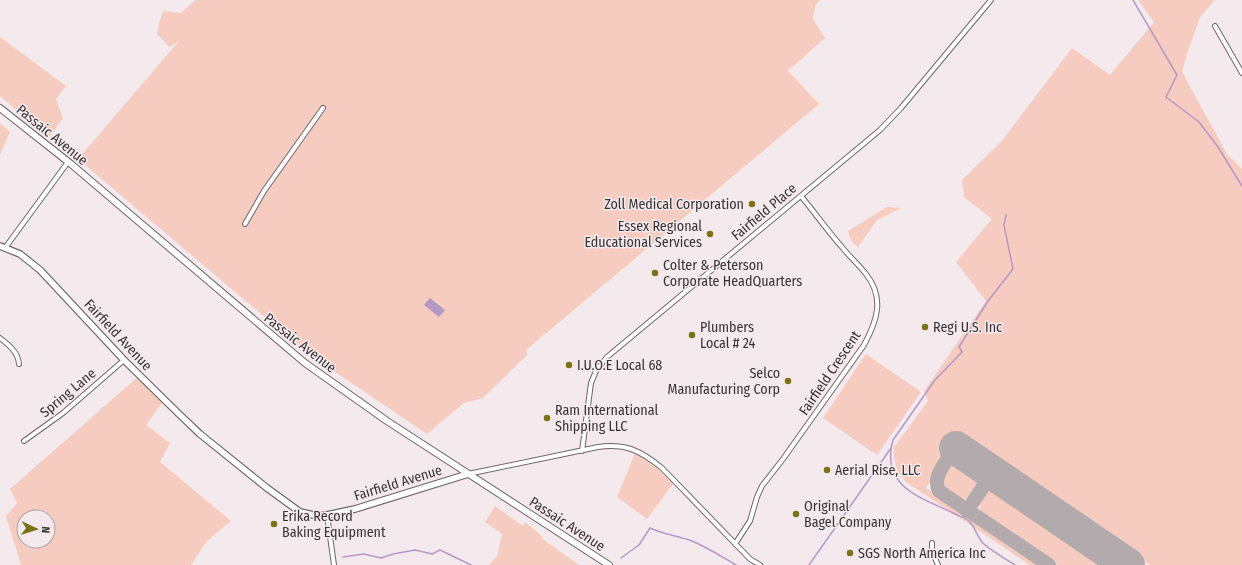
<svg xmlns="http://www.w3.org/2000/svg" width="1242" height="565" viewBox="0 0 1242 565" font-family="'Fira Sans Condensed',sans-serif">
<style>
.green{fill:#f5ccbf;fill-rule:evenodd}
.water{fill:#b498c6}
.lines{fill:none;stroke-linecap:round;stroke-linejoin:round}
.stream{stroke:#b498c6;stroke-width:1.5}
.taxiway{stroke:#b2aaac;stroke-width:14}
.runway{stroke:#b2aaac;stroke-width:34}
.street-casing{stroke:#6f676a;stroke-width:6}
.secondary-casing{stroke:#6f676a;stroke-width:8}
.primary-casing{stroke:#6f676a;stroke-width:8}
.street{stroke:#fff;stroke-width:4}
.secondary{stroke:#fff;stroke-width:5.5}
.primary{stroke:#fff;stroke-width:6}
.poi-dot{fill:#7b7213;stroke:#f4eaee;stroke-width:1.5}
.labels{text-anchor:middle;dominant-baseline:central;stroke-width:3;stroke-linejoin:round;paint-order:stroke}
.street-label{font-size:14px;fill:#373334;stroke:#f4eaee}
.poi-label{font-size:14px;fill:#373334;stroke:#f4eaee;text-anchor:start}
</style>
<rect width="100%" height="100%" fill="#f4eaee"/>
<path class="green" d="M195,0H820L816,4L813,19L825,38L788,71L819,104L526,350L527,355L483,398L464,403L427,434L307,353L78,159L178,42L169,47L157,34L159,23L163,11L181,13Z
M1138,0H1215L1200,17L1186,57L1182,72L1227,154L1242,169V565H1150L958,437L926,488L1041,565H1030L906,482L900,475L896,467L894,457V447L928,401L924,391L986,301L956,262L992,219L964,197L962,180L1001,142L1072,48L1110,75L1154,22Z
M0,37L66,86L56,99L63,118L49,138L0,96Z
M0,123L10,132L0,155Z
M887,207L901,208L877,220L858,247L851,241L848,231Z
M866,354L921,392L877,455L823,418Z
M140,375L164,400L146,425L170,443L160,462L231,521L207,541L191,565H21L6,516L17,503L10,489ZM24,517H48V541H24Z
M635,453L658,469L673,484L647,519L617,497Z
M956,463C972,464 983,477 974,493C963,510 932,489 947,470C950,466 951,464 956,463Z
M993,488L1003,490L1115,565H1058L981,513C977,502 982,492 993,488Z
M495,506L523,526L525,522L543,537L541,538L579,565H489L497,556L502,534L485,522Z"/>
<path class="water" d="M430,298L445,310L439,317L424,305Z"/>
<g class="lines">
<path class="stream" d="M1133,0L1177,75L1166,97L1199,122L1218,147L1242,186
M1006,215L1004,225L1013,269L988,301L959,347L962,352L935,380L893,440C880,487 920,497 953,513C958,516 966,518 969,521C975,527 977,536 982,542C988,549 1006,559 1015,565
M343,557L364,554L381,558L393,554L415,550L432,554L440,550L471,565
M621,558L639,545L650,528C663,534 678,536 692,541C707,547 722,557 736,565
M809,565L891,448"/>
<path class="taxiway" d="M956,448C948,459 931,477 939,491L1049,565
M967,511L993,472"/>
<path class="runway" d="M956,448L1128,565"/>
<g class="street-casing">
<path id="street" d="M1215,26L1242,73
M245,224L264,191L323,108
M5,248L68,162
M0,338C9,345 18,352 19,364
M24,441L63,413L124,360
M582,451L591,383L596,371L607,357L880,130L901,108L991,0
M468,474L598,447C626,443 641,451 662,468L750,559L760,565
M327,515L334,565
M932,543V551L938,565
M735,544L750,521L757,497L762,486L783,459L864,345C877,321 885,298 866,274C858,264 849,256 841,246C827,230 815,213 801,196"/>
</g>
<g class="secondary-casing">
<path id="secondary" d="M0,246L20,254L40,270L124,360L179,414L200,434L267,488L300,512L318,516L327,515L355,509L468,474"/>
</g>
<g class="primary-casing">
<path id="primary" d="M0,108L71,164L305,363L387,421L609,565"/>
</g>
<use href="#street" class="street"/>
<use href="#secondary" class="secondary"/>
<use href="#primary" class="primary"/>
</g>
<g class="poi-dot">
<circle cx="752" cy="204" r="4"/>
<circle cx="710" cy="234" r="4"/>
<circle cx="655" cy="273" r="4"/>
<circle cx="925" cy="327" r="4"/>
<circle cx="692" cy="335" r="4"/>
<circle cx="569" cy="365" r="4"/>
<circle cx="788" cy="381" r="4"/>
<circle cx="547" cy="418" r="4"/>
<circle cx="827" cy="470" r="4"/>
<circle cx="796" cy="514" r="4"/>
<circle cx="274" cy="524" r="4"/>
<circle cx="850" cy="553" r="4"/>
</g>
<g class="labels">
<g class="street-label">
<text transform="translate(52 135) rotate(39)">Passaic Avenue</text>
<text transform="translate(764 212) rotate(-40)">Fairfield Place</text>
<text transform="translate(118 335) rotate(47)">Fairfield Avenue</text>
<text transform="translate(300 343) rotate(38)">Passaic Avenue</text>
<text transform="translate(830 373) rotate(-56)">Fairfield Crescent</text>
<text transform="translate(68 393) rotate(-40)">Spring Lane</text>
<text transform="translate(398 483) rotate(-17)">Fairfield Avenue</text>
<text transform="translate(567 524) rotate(33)">Passaic Avenue</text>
</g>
<g class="poi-label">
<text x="744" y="204" text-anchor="end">Zoll Medical Corporation</text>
<text x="702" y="226" text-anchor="end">Essex Regional<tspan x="702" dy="16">Educational Services</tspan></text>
<text x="663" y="265">Colter &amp; Peterson<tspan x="663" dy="16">Corporate HeadQuarters</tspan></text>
<text x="700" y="327">Plumbers<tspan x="700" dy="16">Local # 24</tspan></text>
<text x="933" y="327">Regi U.S. Inc</text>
<text x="577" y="365">I.U.O.E Local 68</text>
<text x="780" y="373" text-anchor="end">Selco<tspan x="780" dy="16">Manufacturing Corp</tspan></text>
<text x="555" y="410">Ram International<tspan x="555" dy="16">Shipping LLC</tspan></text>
<text x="835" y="470">Aerial Rise, LLC</text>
<text x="804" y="506">Original<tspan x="804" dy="16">Bagel Company</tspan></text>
<text x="282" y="516">Erika Record<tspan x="282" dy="16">Baking Equipment</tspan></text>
<text x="858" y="553">SGS North America Inc</text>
</g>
</g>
<g transform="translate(36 529) rotate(94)"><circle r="19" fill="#f4eaee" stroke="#a8a1a4"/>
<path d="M0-3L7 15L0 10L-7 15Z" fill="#7b7213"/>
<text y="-6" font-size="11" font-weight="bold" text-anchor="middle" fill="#373334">N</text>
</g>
</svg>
